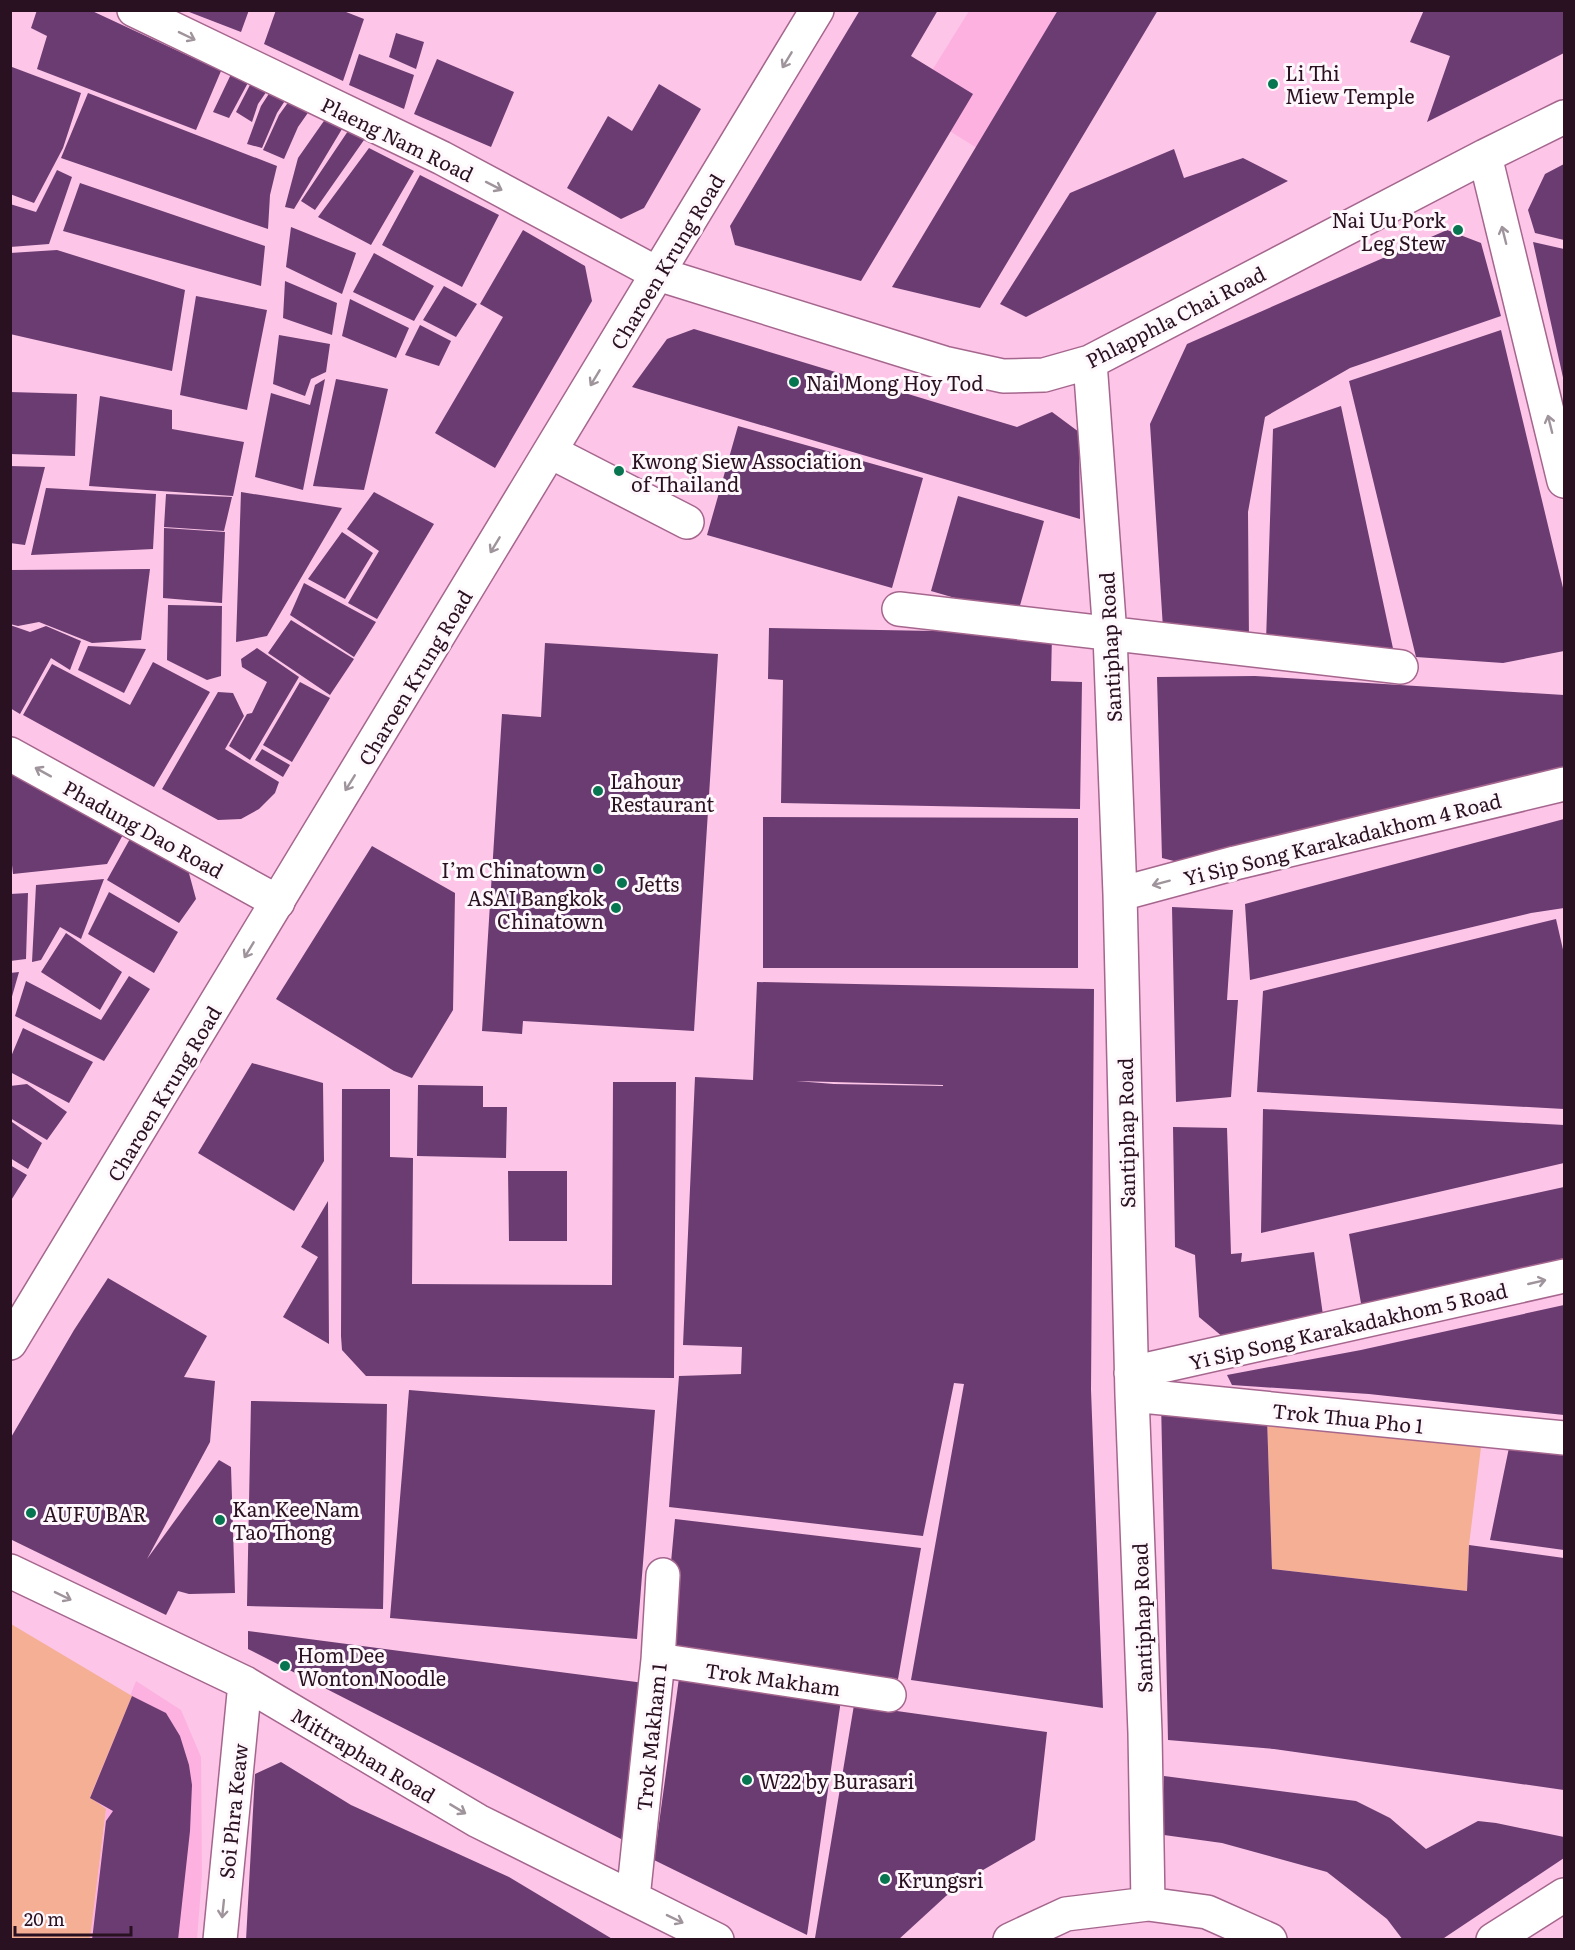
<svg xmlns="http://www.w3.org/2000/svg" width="1575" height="1950" viewBox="0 0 1575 1950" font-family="Literata,serif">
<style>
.built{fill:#fdb1e0}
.green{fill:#f5af94}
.building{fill:#6a3c72;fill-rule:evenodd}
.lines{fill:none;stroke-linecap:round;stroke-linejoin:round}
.minor-casing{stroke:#a5668e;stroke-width:36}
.major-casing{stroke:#a5668e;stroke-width:36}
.minor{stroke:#fff;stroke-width:33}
.major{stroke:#fff;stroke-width:33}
.oneway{stroke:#9f949b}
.poi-dot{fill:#07754f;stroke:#fef7fb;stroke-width:2}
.labels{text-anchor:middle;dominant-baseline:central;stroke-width:6;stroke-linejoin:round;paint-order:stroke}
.poi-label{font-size:20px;fill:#2a1121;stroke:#fef7fb;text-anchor:start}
.street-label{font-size:20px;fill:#2a1121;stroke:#fef7fb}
</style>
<rect width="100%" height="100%" fill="#fdc5e7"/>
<path class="built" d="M969,11H1103L1007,167L910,106Z
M136,1681L181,1710L201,1757L202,1875L197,1939H90L106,1810L90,1798Z"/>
<path class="green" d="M1267,1418L1482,1439L1469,1545L1467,1591L1272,1569Z
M11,1624L132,1696L90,1797L106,1809L90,1939H11Z"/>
<path class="building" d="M37,10H90L221,71L196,130L37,69L47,36L31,28Z
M184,10H249L241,32Z
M276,10H341L364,19L343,81L264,44Z
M860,10H938L911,56L973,94L861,281L735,245L730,226Z
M1058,10H1158L980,308L892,287Z
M1424,10H1564V53L1427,122L1450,56L1410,42Z
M396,33L424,42L416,69L389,57Z
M359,54L414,75L404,109L349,85Z
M437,59L514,92L491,147L414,114Z
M12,67L81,93L63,148L34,203L10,194Z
M233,70L250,79L229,118L213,112Z
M252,81L269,88L258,104L252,122L236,112Z
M659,84L701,109L644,208L621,219L567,188L608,116L632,131Z
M272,89L288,96L277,113L262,148L247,144L261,106Z
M88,93L277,166L270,195L268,229L61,158Z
M292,97L312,107L298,127L284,159L263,150L279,115Z
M326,118L342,129L294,209L285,207L298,158Z
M348,131L364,140L315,210L301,201Z
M369,148L414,171L371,245L318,217Z
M1174,149L1184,178L1243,158L1288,181L1026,317L1000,304L1070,193Z
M1564,164V240L1535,233L1528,210L1545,174Z
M57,170L72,177L49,244L10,247V204L36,212Z
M420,175L499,215L462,287L382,245Z
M80,183L265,246L261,286L63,231Z
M291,227L356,253L342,294L286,267Z
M523,230L585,266L592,301L495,468L435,433L503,317L480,304Z
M1447,230L1481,243L1501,316L1350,368L1265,417L1248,512L1249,643L1163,628L1150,424L1187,344Z
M1533,242L1564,249V382Z
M57,250L185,290L172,371L10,334V253Z
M374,253L434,286L414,321L353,292Z
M285,281L337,303L332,335L283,318Z
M444,286L477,304L456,337L423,320Z
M196,296L267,310L247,410L180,395Z
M350,299L409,328L396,358L342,336Z
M420,325L451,341L439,366L405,355Z
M694,329L1017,427L1052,412L1079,432L1080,519L632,387L667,339Z
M1501,330L1564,592V651L1503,663L1416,657L1349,381Z
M279,335L330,344L326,372L311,379L305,396L273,384Z
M325,379L303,490L255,477L271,393L310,405L315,385Z
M336,379L388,389L364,490L313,486Z
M10,392L77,394L75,456L10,454Z
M100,396L172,410V429L244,442L233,496L89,486Z
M1341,406L1394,653L1266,641L1273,429Z
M738,426L923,478L892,588L707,535Z
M10,466L45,467L25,545L10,543Z
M46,488L156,494L153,549L31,555Z
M241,492L342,508L267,636L236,642Z
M374,492L434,524L377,619L348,603L379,551L347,529Z
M166,494L232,497L224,531L164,527Z
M958,496L1044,521L1017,616L931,591Z
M164,528L225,532L222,603L163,598Z
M342,532L373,553L345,599L308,579Z
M150,569L141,640L92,643L39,622L18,626L10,624V570Z
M304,583L376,622L354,657L290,615Z
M168,605L222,606L221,676L207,680L167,660Z
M291,620L354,659L330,695L268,653Z
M10,625L30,632L46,626L81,641L70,670L51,658L20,714L10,708Z
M769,628L1052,633L1051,681L1082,682L1080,809L781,803L783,680L768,679Z
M545,643L718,654L694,1031L523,1021L522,1034L482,1031L502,714L541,717Z
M88,646L146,649L124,693L78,670Z
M257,648L299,677L250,760L229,746L247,714L252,713L267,682L242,667L241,659Z
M153,662L210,692L154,787L23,715L52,664L130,705Z
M1255,676L1564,695V767L1190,865L1162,858L1157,677Z
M300,682L330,698L292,762L263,745Z
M218,692L233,693L244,716L225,749L279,782L275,793L259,809L241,819L218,820L162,789Z
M262,749L290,765L283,777L255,760Z
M10,769L125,831L107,864L13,874L10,847Z
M763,817L1078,818V968H763Z
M1564,819V908L1531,913L1250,980L1245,904Z
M131,837L187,866L196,899L179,923L107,880Z
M372,846L455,893L453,1010L412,1078L394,1071L276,999Z
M104,879L81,939L60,927L41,960L32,962L36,885Z
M109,892L178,932L154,973L88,934Z
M28,893L26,959L10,961V894Z
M1172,907L1233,910L1227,1000H1238L1231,1097L1176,1102Z
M1556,919L1564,954V1109L1257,1092L1263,991Z
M66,933L122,972L100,1010L41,972Z
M19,972L11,1000H10V973Z
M129,976L150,989L104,1061L15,1016L26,981L101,1020Z
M757,982L1094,989L1091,1390L1103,1708L911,1680L964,1384L954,1383L923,1536L669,1507L679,1376L741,1374L742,1347L683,1345L695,1077L753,1080ZM796,1081L943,1085V1086L834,1084Z
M23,1028L93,1062L69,1103L10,1072V1059Z
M252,1063L323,1083L324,1161L294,1211L198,1153Z
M613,1082H676L674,1378L366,1376L342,1350L341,1336L342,1089H390V1157L413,1158L412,1284L612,1285Z
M27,1084L67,1112L47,1140L10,1118V1086Z
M418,1085L483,1086V1107H507L506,1158L417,1156Z
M1263,1109L1564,1125V1163L1261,1233Z
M12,1122L42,1143L28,1169L10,1158Z
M1173,1127L1227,1128L1231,1254L1242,1253L1241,1262L1314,1252L1323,1315L1223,1337L1199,1317L1195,1255L1175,1247Z
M10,1165L27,1175L10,1202Z
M508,1171H567V1241H509Z
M1564,1187V1258L1362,1309L1349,1234Z
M328,1201L329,1344L283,1317L318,1257L301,1247Z
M108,1278L207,1336L184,1377L215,1381L210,1442L147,1559L219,1460L231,1467L235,1593L189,1594L178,1591L166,1615L10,1539V1439L74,1330Z
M1564,1305V1415L1369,1394L1232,1385L1227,1375L1361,1350Z
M409,1390L655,1410L637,1639L390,1618Z
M1161,1400L1267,1418L1272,1569L1467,1591L1469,1545L1564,1558V1790L1274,1749L1168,1740Z
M251,1401L387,1404L383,1609L247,1606Z
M1511,1438L1564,1443V1550L1490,1540Z
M675,1519L921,1548L898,1679L663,1649Z
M248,1631L644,1683L623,1840L248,1649Z
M679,1678L841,1700L807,1935L654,1860Z
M132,1696L166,1713L180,1736L189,1765L192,1785L190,1831L178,1940H92L106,1821L113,1811L90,1798Z
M854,1705L1047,1732L1035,1840L983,1870L946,1896L898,1940L815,1938Z
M281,1762L351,1805L509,1877L614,1940H246L255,1774Z
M1164,1776L1356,1801L1390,1818L1426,1849L1478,1821L1496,1823L1564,1837V1858L1441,1940H1403L1387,1919L1327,1872L1222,1843L1164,1835Z"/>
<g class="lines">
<g class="minor-casing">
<path id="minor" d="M134,10L442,158L658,274L944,363L1003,376L1044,375L1090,362L1485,156L1564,117
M1485,156L1564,481
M1090,362L1110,635L1120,894L1132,1395L1145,1733L1148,1904
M551,452L687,522
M899,609L1401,667
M10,754L278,902
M1120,894L1235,863L1564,784
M1131,1373L1564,1276
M1132,1395L1564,1438
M10,1571L245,1683L478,1821L717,1940
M658,1660L889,1695
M633,1898L658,1660L663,1575
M220,1940L245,1683
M1010,1940L1066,1914L1148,1904L1207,1912L1270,1940
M1493,1940L1564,1895"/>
</g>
<g class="major-casing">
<path id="major" d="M10,1343L817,10"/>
</g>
<use href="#minor" class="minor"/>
<use href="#major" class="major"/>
</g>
<defs><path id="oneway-shaft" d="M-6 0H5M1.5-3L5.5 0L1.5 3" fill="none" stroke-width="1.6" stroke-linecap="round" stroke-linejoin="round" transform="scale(1.5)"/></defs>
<g class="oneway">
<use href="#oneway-shaft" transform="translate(187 36) rotate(26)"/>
<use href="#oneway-shaft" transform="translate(787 60) rotate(121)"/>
<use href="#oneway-shaft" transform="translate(494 186) rotate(27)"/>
<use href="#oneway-shaft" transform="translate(1504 235) rotate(-104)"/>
<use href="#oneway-shaft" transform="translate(595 378) rotate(121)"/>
<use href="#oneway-shaft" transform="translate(1550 424) rotate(-104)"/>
<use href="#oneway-shaft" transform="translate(495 545) rotate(121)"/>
<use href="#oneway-shaft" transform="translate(43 772) rotate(-151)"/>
<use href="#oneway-shaft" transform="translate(350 783) rotate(122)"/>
<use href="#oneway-shaft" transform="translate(1161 883) rotate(165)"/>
<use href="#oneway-shaft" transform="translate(249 950) rotate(121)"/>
<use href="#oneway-shaft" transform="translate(1537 1282) rotate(-13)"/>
<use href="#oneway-shaft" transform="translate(63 1596) rotate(26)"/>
<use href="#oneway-shaft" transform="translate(458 1809) rotate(31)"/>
<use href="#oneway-shaft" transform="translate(223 1909) rotate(96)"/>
<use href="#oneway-shaft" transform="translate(675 1919) rotate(26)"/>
</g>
<g class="poi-dot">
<circle cx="1273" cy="84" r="6"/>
<circle cx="1458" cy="230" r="6"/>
<circle cx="794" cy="382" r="6"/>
<circle cx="619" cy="471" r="6"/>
<circle cx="598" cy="791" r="6"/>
<circle cx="598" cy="869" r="6"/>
<circle cx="622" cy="883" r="6"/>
<circle cx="616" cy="908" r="6"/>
<circle cx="31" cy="1513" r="6"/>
<circle cx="220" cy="1520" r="6"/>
<circle cx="285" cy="1666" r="6"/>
<circle cx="747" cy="1780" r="6"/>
<circle cx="885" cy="1879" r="6"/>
</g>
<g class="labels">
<g class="poi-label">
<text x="1285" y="72">Li Thi<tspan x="1285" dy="23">Miew Temple</tspan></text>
<text x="1446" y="219" text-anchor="end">Nai Uu Pork<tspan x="1446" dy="23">Leg Stew</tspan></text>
<text x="806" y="382">Nai Mong Hoy Tod</text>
<text x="631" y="460">Kwong Siew Association<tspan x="631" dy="23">of Thailand</tspan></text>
<text x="610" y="780">Lahour<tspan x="610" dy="23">Restaurant</tspan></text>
<text x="586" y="869" text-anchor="end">I’m Chinatown</text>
<text x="634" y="883">Jetts</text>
<text x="604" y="897" text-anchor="end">ASAI Bangkok<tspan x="604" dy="23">Chinatown</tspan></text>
<text x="232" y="1508">Kan Kee Nam<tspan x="232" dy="23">Tao Thong</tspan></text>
<text x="43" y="1513">AUFU BAR</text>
<text x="297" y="1654">Hom Dee<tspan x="297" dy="23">Wonton Noodle</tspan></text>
<text x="759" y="1780">W22 by Burasari</text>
<text x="897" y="1879">Krungsri</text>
</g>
<g class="street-label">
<text transform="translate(398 138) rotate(26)">Plaeng Nam Road</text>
<text transform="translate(666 261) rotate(-59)">Charoen Krung Road</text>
<text transform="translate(1175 316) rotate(-27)">Phlapphla Chai Road</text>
<text transform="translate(1109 647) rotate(-93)">Santiphap Road</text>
<text transform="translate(414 677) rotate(-59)">Charoen Krung Road</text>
<text transform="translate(144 828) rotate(29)">Phadung Dao Road</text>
<text transform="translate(1342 838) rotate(-14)">Yi Sip Song Karakadakhom 4 Road</text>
<text transform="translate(163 1093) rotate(-59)">Charoen Krung Road</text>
<text transform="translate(1125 1133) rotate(-91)">Santiphap Road</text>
<text transform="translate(1348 1325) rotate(-13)">Yi Sip Song Karakadakhom 5 Road</text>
<text transform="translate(1348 1417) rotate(6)">Trok Thua Pho 1</text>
<text transform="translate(1141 1618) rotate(-92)">Santiphap Road</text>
<text transform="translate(773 1678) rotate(8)">Trok Makham</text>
<text transform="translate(650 1737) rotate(-84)">Trok Makham 1</text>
<text transform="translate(364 1754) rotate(31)">Mittraphan Road</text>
<text transform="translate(232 1811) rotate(-84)">Soi Phra Keaw</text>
</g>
</g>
<rect width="1575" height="1950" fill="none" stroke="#2a1121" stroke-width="24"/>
<path d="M15 1926v9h116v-9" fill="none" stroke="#2a1121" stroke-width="3"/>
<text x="24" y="1926" font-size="18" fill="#2a1121" stroke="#fef7fb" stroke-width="4.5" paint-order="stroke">20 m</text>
</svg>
